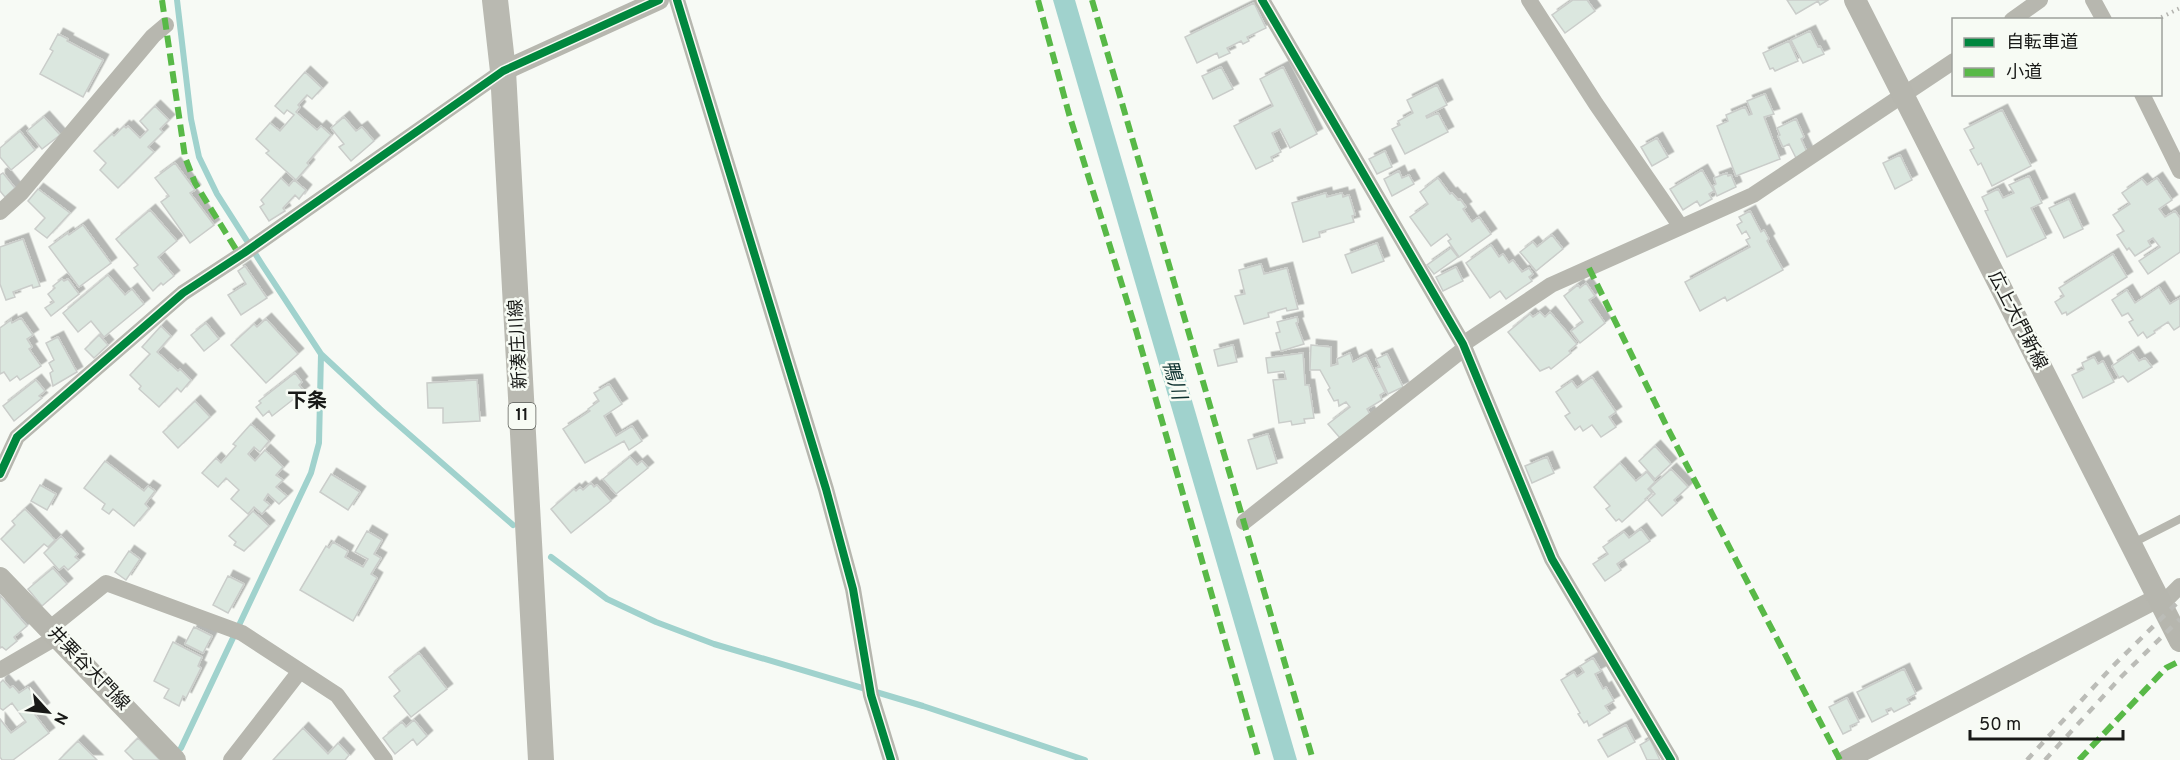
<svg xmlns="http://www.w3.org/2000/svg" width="2180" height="760" viewBox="0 0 2180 760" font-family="Overpass,'Noto Sans JP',sans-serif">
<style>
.water{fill:#a0d2cd}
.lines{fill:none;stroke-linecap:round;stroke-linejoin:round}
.stream{stroke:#a0d2cd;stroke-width:6}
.building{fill:#dbe7df;stroke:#cacdca;stroke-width:1.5;filter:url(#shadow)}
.path{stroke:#b4b4af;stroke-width:4;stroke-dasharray:1.5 4.5;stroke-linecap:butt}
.service{stroke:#b7b7af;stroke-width:8}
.minor{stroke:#b7b7af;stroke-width:16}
.tertiary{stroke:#b7b7af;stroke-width:20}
.secondary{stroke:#b6b6ae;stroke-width:22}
.primary{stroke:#b9b9b1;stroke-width:26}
.rail{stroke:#bbbcb7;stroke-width:4.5;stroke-dasharray:8 8;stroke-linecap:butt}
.quiet{stroke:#58b947;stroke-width:6;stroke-dasharray:12 6;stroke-linecap:butt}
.cycleway-casing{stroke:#f7fbf4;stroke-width:11}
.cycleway{stroke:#00873e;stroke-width:8}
.labels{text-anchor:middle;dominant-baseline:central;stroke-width:5;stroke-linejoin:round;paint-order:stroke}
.shield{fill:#f7fbf4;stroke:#5b5d59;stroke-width:1.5}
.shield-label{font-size:16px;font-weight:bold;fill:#181917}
.street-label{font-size:18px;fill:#181917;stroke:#f7fbf4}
.water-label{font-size:20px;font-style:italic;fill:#0c302e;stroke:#f7fbf4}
.neighbourhood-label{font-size:20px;font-weight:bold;fill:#181917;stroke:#f7fbf4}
</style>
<defs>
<filter id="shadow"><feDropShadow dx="5.5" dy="-5.5" stdDeviation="0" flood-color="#0004"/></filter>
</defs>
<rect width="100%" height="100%" fill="#f7faf5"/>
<path class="water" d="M1053,0H1075L1297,760H1274Z"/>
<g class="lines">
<path class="stream" d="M177,0L191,119L199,157L217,194L263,266L321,354L380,409L513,525
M551,557L607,599L656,622L714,644L923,706L1085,760
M181,748L311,473L319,443L321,354"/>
</g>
<path class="building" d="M1573,0H1587L1595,11L1565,33L1552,15Z
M1787,0H1828L1820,5L1818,1L1796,14Z
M1254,3L1266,28L1247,37L1249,41L1243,44L1241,41L1227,48L1230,53L1219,58L1217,53L1197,63L1185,37Z
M1810,31L1818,47L1820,46L1824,54L1803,63L1791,40Z
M58,34L68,39L67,41L103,60L83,97L40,74L53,51L50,49Z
M1789,41L1798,61L1775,71L1773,68L1770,69L1763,53Z
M1221,67L1233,89L1213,99L1202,76Z
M1283,67L1317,134L1290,148L1280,129L1272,133L1281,152L1271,157L1273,161L1256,169L1234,126L1273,106L1260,79Z
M305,72L322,88L312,99L307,95L298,105L300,107L296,112L317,130L321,126L331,135L307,163L309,165L296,180L266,153L269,151L256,139L270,123L280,131L294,115L287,110L284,114L275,106Z
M1437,85L1447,105L1426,116L1427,118L1438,113L1448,132L1405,154L1392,129L1400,125L1398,121L1413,113L1407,100Z
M1765,94L1774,114L1764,117L1780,159L1736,176L1717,126L1728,121L1726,115L1745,107L1749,115L1752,114L1747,101Z
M155,106L169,120L160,129L163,132L148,147L154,152L118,188L100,170L106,163L94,151L112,134L114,136L124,126L126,128L128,126L140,138L148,130L140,121Z
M2002,110L2031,166L1992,186L1981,163L1978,165L1970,150L1974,148L1964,129Z
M44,117L60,135L42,149L27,131Z
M344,117L356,131L362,127L374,141L351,161L339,147L344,144L331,128Z
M1796,119L1804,137L1801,139L1807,152L1796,158L1789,144L1783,147L1778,136L1780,135L1777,128Z
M20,131L35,150L11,170L0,157V148Z
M1657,138L1668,157L1652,166L1641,147Z
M1385,151L1392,167L1377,174L1369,159Z
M1900,155L1912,180L1895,189L1883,163Z
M175,163L195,190L190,193L214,225L190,243L161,202L169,196L155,178Z
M1702,170L1714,191L1709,194L1712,199L1700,206L1697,201L1683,210L1670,189Z
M1399,171L1402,178L1409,175L1414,184L1392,196L1384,179Z
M3,173L15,188L5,197L0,191V175Z
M1727,173L1728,176L1731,175L1736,187L1717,196L1713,186L1716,184L1714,178Z
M2029,176L2042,203L2031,208L2046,238L2007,257L1985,211L1988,210L1982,197L1998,189L2003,198L2014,193L2009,185Z
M281,178L289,186L294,180L306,190L299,199L295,195L283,208L285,211L269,221L260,207L264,204L261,200Z
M1438,178L1450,194L1452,193L1458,200L1460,199L1466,207L1463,209L1472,222L1479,217L1491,234L1459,257L1448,241L1451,239L1447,234L1431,246L1410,217L1428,204L1420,192Z
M2157,178L2172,200L2159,209L2165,217L2175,211L2180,218V252L2148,274L2139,261L2160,247L2153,238L2148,241L2151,246L2135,256L2129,248L2127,250L2117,235L2124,231L2113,215L2130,204L2122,193L2142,179L2147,185Z
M38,189L70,213L47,238L35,229L45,218L28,201Z
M1326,193L1327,197L1342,193L1343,197L1349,195L1355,215L1352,216L1354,222L1319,232L1320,237L1303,242L1292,203Z
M2069,199L2083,229L2064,238L2049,208Z
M150,210L177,241L158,257L174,276L163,285L161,283L153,291L134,268L138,265L116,239Z
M1750,211L1761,232L1764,230L1769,239L1767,241L1783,270L1727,301L1725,297L1700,311L1685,282L1750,247L1746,240L1750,238L1746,231L1742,234L1737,225L1742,222L1739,217Z
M83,225L111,263L79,287L49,247L68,233L69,235Z
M1552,235L1563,249L1536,271L1520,252L1533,242L1537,247Z
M23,239L40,286L33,288L32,285L13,292L15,297L6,300L0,284V247Z
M1377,243L1384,261L1352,273L1345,255Z
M1491,245L1499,257L1503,254L1509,263L1513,260L1522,272L1529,268L1533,274L1529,277L1532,281L1506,299L1500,291L1490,298L1466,263Z
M1451,248L1458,257L1434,274L1427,265Z
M2113,254L2127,277L2067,315L2066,312L2062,314L2055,302L2064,296L2059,288Z
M1261,264L1264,274L1287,268L1298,309L1287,311L1286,308L1268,313L1269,317L1244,324L1235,296L1245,294L1239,270Z
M245,266L267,298L241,315L228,295L246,284L238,271Z
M1456,267L1463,281L1443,291L1436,277Z
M108,275L125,295L132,289L144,304L104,337L91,321L78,332L63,313Z
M62,279L64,281L68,279L79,294L51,316L45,308L54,302L48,294L55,288L53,286Z
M1586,283L1595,296L1589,300L1605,323L1580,343L1571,331L1583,322L1564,296L1578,285L1580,288Z
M2159,287L2170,304L2180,298V326L2174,330L2168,322L2154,331L2155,333L2147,338L2143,332L2138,336L2129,322L2133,320L2128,313L2122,316L2112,300L2127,290L2135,303Z
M1540,312L1545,317L1550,312L1577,344L1569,351L1571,353L1551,369L1549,367L1540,371L1508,332L1530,314L1533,317Z
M1297,317L1298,322L1296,323L1304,344L1281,351L1276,333L1280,332L1277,322Z
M21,318L33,335L27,339L32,347L29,349L41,366L20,380L17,376L10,381L4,372L0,374V328L11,320L12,323Z
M266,319L298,354L266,383L231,345L254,324L257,327Z
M206,323L219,339L204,351L191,335Z
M161,326L171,336L157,352L178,371L180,369L191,380L181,392L177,388L159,407L139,389L141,386L130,375L150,354L142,347Z
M99,335L108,345L94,358L85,349Z
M58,337L77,372L53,386L50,373L53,371L49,363L54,360L46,343Z
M1233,345L1237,362L1218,366L1214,350Z
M1311,345L1331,347V366L1338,364L1337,359L1350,353L1353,362L1366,355L1385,392L1380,395L1382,400L1367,409L1370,414L1340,438L1328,424L1350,407L1346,402L1339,406L1338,400L1334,401L1328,390L1330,388L1320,370H1310Z
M2133,352L2139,361L2145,358L2152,367L2128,382L2123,376L2119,378L2112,366Z
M1303,353L1305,385H1309L1314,418L1304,419L1305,423L1292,425L1291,421L1279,423L1273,380L1286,379L1284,371L1268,373L1266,358Z
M1387,354L1403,387L1388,394L1376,368L1380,367L1376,359Z
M2094,357L2098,364L2103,361L2114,382L2083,398L2072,375L2084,369L2082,363Z
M295,373L302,382L299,385L304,391L272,416L269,411L263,416L256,407L261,403L259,401Z
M1592,377L1616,412L1609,417L1616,427L1601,437L1592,425L1583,431L1580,426L1575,430L1565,416L1570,413L1556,392L1572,381L1577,388Z
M36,380L45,391L39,396L42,398L14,421L3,406Z
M477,380L480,421L443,423V408H428L427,383Z
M609,384L622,404L604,416L616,436L632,426L642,441L629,450L624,441L585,463L563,429L590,411L588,409L599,401L594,393Z
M195,401L210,417L178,448L163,432Z
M251,424L269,441L260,452L254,447L248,454L255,461L265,450L283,467L276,475L283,480L276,487L287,496L279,504L268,494L264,500L270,505L262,514L254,507L248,514L231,499L239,490L226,478L218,487L202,473L216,458L221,463L236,446L233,444Z
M1268,434L1277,463L1257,469L1248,440Z
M1655,446L1671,464L1655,479L1639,461Z
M630,457L637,465L642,461L648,468L616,494L603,479Z
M1547,457L1554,473L1532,483L1525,466Z
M105,461L144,491L148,486L155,491L145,504L149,508L134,526L113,509L109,514L102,509L105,504L84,488Z
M1620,463L1636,481L1647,472L1655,482L1648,489L1652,493L1645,499L1646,500L1622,522L1619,519L1616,521L1606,509L1610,506L1594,487Z
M1671,469L1688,487L1674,500L1677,503L1662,516L1648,500L1655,494L1650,488Z
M331,474L360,492L348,510L320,492Z
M591,483L594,487L597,485L611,501L571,533L551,509L574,489L576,491L580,487L583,490Z
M40,485L56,494L47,510L31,501Z
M25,509L55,540L48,547L44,544L24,563L1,539L15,525L12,521Z
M253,511L269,526L244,551L234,545L236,542L229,536Z
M1641,529L1650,541L1617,564L1621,570L1605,581L1593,564L1608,554L1603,547L1624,532L1629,538Z
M367,531L382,540L374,554L381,558L371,574L377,578L353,621L300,590L326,546L329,548L333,542L348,551L345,557L363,567L368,559L355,552Z
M61,536L78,554L75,557L79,560L68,570L64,566L59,570L44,553Z
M129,551L140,559L126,580L115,572Z
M53,568L67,584L42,606L28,589Z
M228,576L244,584L228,613L213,605Z
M0,595L27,626L14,637L17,641L6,650L2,647L0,648Z
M194,627L212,636L203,653L185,644Z
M173,642L202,657L198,666L201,668L186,698L183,696L179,706L164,698L169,689L154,681Z
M419,653L447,689L411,717L394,696L400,691L389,677Z
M1593,658L1601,671L1595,674L1603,689L1606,687L1614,701L1605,706L1610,713L1589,726L1587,721L1584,723L1578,714L1580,713L1561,680L1574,672L1577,677L1584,672L1580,666Z
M1904,669L1916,694L1907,699L1910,704L1894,712L1891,708L1886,710L1888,714L1872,722L1857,692Z
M3,680L10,688L13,686L19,693L28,687L44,708L35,715L49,733L13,760H2L0,757V719L11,733L26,722L12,703L3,710L0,708V683Z
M1847,698L1859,722L1850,726L1851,730L1843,734L1829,707Z
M414,720L427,736L417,745L413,739L395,754L383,738L402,722L406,727Z
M1626,725L1635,742L1608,757L1598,740Z
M303,728L328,754L338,743L349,755L345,760H273Z
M138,738L159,759V760H134L125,751Z
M1650,739L1660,760H1647L1640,745Z
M78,741L97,760H59Z"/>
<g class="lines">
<path class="path" d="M2156,20L2180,8"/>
<path class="service" d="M2131,544L2180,519"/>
<path class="minor" d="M677,0L826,489L853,589L871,695L891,760
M1262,0L1463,344L1552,559L1671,760
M1529,0L1596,104L1681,227
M2093,0L2104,20
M2012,20L2040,0
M2142,94L2180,171
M0,212L21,193L153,36L166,25
M1463,344L1551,285L1753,195L1954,61
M0,474L17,437L183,293L244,253L503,71
M1244,522L1465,348
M2161,605L2180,586
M49,629L106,583L242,633L337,695L385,760
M0,670L57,637
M231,760L300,671"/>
<path class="tertiary" d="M503,71L659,0
M1846,760L2158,598"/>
<path class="secondary" d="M1855,0L2180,641
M0,578L175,760"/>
<path class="primary" d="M495,0L503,71L541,760"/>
<path class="rail" d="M2027,760L2112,667L2180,600
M2045,760L2121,677L2180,619"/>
<path class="quiet" d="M162,0L185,157L195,183L240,256
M1038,0L1069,114L1136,330L1259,760
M1092,0L1313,760
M1589,268L1669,431L1840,760
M2079,760L2166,668L2180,661"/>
<g class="cycleway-casing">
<path id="cycleway" d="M677,0L826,489L853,589L871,695L891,760
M1262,0L1463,344L1552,559L1671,760
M0,474L17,437L183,293L244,253L503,71L659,0"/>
</g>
<use href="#cycleway" class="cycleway"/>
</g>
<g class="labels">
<rect class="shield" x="508.5" y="403" width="27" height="26" rx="4.5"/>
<g class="shield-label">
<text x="522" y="416">11</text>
</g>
<g class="street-label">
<text transform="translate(2017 321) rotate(63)">広上大門新線</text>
<text transform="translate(519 344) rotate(-93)">新湊庄川線</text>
<text transform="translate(88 669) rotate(46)">井栗谷大門線</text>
</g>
<g class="water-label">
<text transform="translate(1173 380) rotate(74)">鴨川</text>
</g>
<g class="neighbourhood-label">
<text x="307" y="402">下条</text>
</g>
</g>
<rect x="1952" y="18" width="210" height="78" fill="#f7fbf4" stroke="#9ea19c" stroke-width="1.5"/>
<rect x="1964" y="38" width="30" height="9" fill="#00873e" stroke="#9ea19c" stroke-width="1.5"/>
<text x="2006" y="48" font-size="18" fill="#181917">自転車道</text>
<rect x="1964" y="68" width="30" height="9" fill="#58b947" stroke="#9ea19c" stroke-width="1.5"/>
<text x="2006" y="78" font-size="18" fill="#181917">小道</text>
<g transform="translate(48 712) rotate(117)" stroke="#f7fbf4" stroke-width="4.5" paint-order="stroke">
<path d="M0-4.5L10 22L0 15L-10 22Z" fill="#181917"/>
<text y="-9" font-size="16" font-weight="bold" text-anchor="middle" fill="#181917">N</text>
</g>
<path d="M1970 730v9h153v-9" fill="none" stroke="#181917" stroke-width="3"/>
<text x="1979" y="730" font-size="18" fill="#181917" stroke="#f7fbf4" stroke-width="4.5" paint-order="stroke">50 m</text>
</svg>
